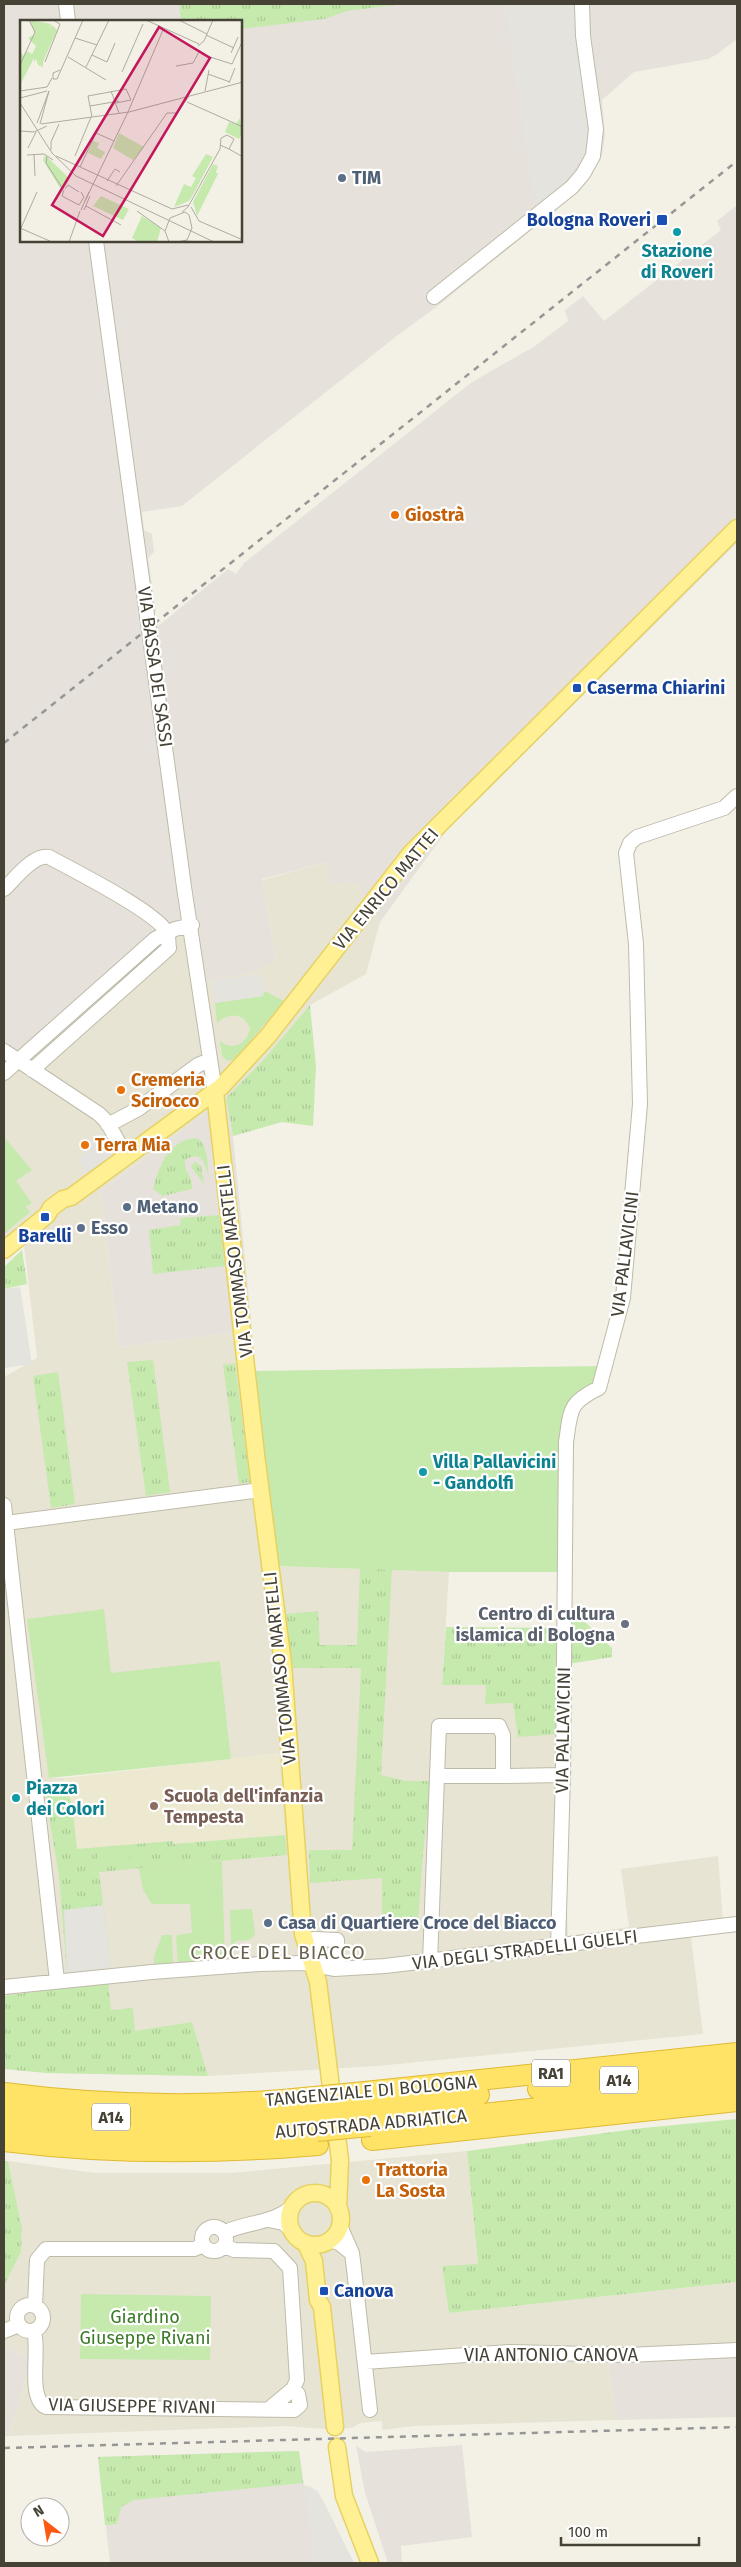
<svg xmlns="http://www.w3.org/2000/svg" width="741" height="2567" viewBox="0 0 741 2567" font-family="'Fira Sans',sans-serif">
<style>
.residential{fill:#e8e4d4;fill-rule:evenodd}
.industrial{fill:#e6e2db;fill-rule:evenodd}
.education{fill:#ede9d0}
.grass{fill:url(#grass-tufts)}
.garden{fill:#c6e9ae}
.parking{fill:#e4e3de}
.lines{fill:none;stroke-linecap:round;stroke-linejoin:round}
.minor-casing{stroke:#bfbba9;stroke-width:16}
.major-casing{stroke:#e6d262;stroke-width:19}
.highway-casing{stroke:#e0ba34;stroke-width:22}
.minor{stroke:#fff;stroke-width:14}
.major{stroke:#fff094;stroke-width:16}
.highway{stroke:#ffe366;stroke-width:20}
.rail{stroke:#969696;stroke-width:2.5;stroke-dasharray:6 6;stroke-linecap:butt}
.highway-bridge-casing{stroke:#e0ba34;stroke-width:22;stroke-linecap:butt}
.highway-bridge{stroke:#ffe366;stroke-width:20}
.service-dot{fill:#5c6f8a;stroke:#fff;stroke-width:2}
.transit-dot{fill:#1a4fb4;stroke:#fff;stroke-width:2}
.culture-dot{fill:#0f9aa8;stroke:#fff;stroke-width:2}
.food-dot{fill:#e8710a;stroke:#fff;stroke-width:2}
.worship-dot{fill:#6b7280;stroke:#fff;stroke-width:2}
.education-dot{fill:#8d6e63;stroke:#fff;stroke-width:2}
.labels{text-anchor:middle;dominant-baseline:central;stroke-width:4.5;stroke-linejoin:round;paint-order:stroke}
.shield{fill:#fff;stroke:#7e7b72;stroke-width:1}
.shield-label{font-size:16px;font-weight:bold;fill:#464235}
.service-label{font-size:18px;font-weight:bold;fill:#4e5e75;stroke:#fff;text-anchor:start}
.transit-label{font-size:18px;font-weight:bold;fill:#164399;stroke:#fff;text-anchor:start}
.culture-label{font-size:18px;font-weight:bold;fill:#0d838f;stroke:#fff;text-anchor:start}
.food-label{font-size:18px;font-weight:bold;fill:#c56008;stroke:#fff;text-anchor:start}
.street-label{font-size:18px;fill:#464235;stroke:#fff}
.worship-label{font-size:18px;font-weight:bold;fill:#5b616d;stroke:#fff;text-anchor:end}
.education-label{font-size:18px;font-weight:bold;fill:#785e54;stroke:#fff;text-anchor:start}
.park-label{font-size:18px;fill:#3a7927;stroke:#fff}
.neighbourhood-label{font-size:19px;letter-spacing:1px;fill:#69624c;stroke:#fff}
.inset-road{fill:none;stroke:#aeab9f;stroke-width:1}
.view{fill:#c2185b;fill-opacity:0.15;stroke:#c2185b;stroke-width:2.5}
.inset-edge{fill:none;stroke:#464235;stroke-width:2.5}
</style>
<defs>
<pattern id="grass-tufts" width="24" height="20" patternUnits="userSpaceOnUse" patternTransform="scale(1.25)"><rect width="24" height="20" fill="#c6e9ae"/><path d="M3 7l-1-3M5 7V3M7 7l1-3M15 17l-1-3M17 17v-4M19 17l1-3" fill="none" stroke="#abc996"/></pattern>
</defs>
<rect width="100%" height="100%" fill="#f3f1e6"/>
<path class="residential" d="M327,862L355,882L380,922L366,974L310,1005L265,1058L226,1098L101,1191L119,1347L252,1330L251,1371L276,1566L449,1572L442,1685H486L513,1703L519,1736L560,1734L568,1936L629,1927L621,1869L718,1856L724,1933L691,1937L703,2034L378,2066L208,2076L46,2073L4,2065V1377L37,1358L24,1245L4,1254V1075L174,927L276,961L262,880ZM220,1661L231,1759L279,1753L77,1849L72,1803L66,1790L64,1778H49Z
M467,2151L478,2264L449,2313L737,2282V2349L608,2361L616,2420L415,2426L382,2430V2421L360,2423L352,2428L324,2429L287,2426L9,2436L31,2360L4,2345V2286L21,2252L22,2228L8,2161L95,2173H231Z"/>
<path class="industrial" d="M4,4H737V39L716,55L708,59L634,72L602,100L605,136L602,155L591,176L577,193L439,305L398,335L182,506L142,512L144,530L152,534L154,552L148,558L156,610L154,615L158,626L228,569L236,574L244,563L472,382L535,346L568,321L565,310L583,296L604,321L721,230L717,221L737,205V543L447,830L380,922L355,882L331,884L327,862L262,879L276,961L253,972L202,982L194,930L174,927L4,1075ZM21,21H241V241H21Z
M226,1098L233,1136L252,1330L119,1347L101,1191Z
M4,2345L31,2360L9,2436L4,2437Z
M737,2349V2417L616,2420L608,2361Z
M462,2445L472,2537L401,2546L402,2563H388L365,2493L356,2446L366,2452Z
M299,2451L304,2485L317,2491L354,2563H110L98,2457Z"/>
<path class="education" d="M279,1753L285,1835L244,1840L173,1844V1841L76,1849L72,1803L66,1790L64,1778Z"/>
<path class="grass" d="M179,4H404L347,11L324,19L241,29V21H181Z
M310,1005L316,1066L313,1126L282,1122L233,1136L226,1098L265,1058Z
M197,1138C209,1145 207,1165 209,1178C205,1164 202,1150 185,1160C183,1170 194,1178 192,1189L163,1196L153,1189C159,1166 169,1139 197,1138Z
M195,1161L201,1166L204,1184L191,1167Z
M219,1215L225,1266L153,1274L149,1230L180,1225L181,1218Z
M22,1250L27,1284L4,1289V1267Z
M153,1360L170,1492L146,1496L127,1362Z
M235,1363L250,1482L239,1484L223,1365Z
M58,1372L75,1504L51,1508L33,1376Z
M360,1569H392L381,1775L406,1781H431L423,1854L418,1920L382,1919V1878L310,1883L309,1850H352L361,1668H291L286,1614L318,1611L320,1645H357Z
M568,1615L585,1622L612,1648V1657L568,1664Z
M446,1627L565,1628L563,1734L518,1737L513,1703L485,1704L486,1685H442Z
M66,1790L72,1803L77,1849L173,1841L174,1844L285,1835L287,1855L99,1872L111,1967L67,1974L59,1876L45,1793Z
M108,1982L111,2010L133,2008L135,2031L192,2022L208,2076L46,2073L4,2069V2060H6L4,2048V1996Z
M737,2119V2282L449,2313L442,2266L478,2264L467,2151L643,2128Z
M4,2161H8L22,2228L21,2252L4,2286Z
M299,2451L303,2483L134,2500L121,2507L117,2524L105,2525L98,2457Z"/>
<path class="garden" d="M265,991L284,1001L235,1059L228,1061L222,1056L220,1041C233,1051 246,1045 250,1029C244,1012 229,1012 217,1023L215,1003L262,996Z
M4,1137L32,1170L16,1181L32,1203L26,1207L30,1212L4,1234Z
M605,1366L599,1388L570,1412L559,1572H449L276,1566L251,1371Z
M104,1609L111,1673L220,1661L231,1759L49,1778L27,1619Z
M116 1855a7 7 0 1 1 14 0a7 7 0 1 1-14 0Z
M97 1857a7 7 0 1 1 14 0a7 7 0 1 1-14 0Z
M222,1861L225,1961L178,1964L176,1938L178,1935L192,1933L190,1904H152L143,1890L139,1868Z
M252,1909L255,1935L249,1940L235,1941V1947L231,1950L230,1910Z
M162,1935H172L173,1964L154,1966C153,1951 158,1949 162,1935Z
M81,2294L211,2296L210,2360L80,2359Z"/>
<path class="parking" d="M505,4H572L574,10L590,122L586,151L576,167L561,185L546,200L535,206Z
M258,974L263,980L265,991L262,996L215,1003L212,981Z
M100,1132L118,1157L89,1178L78,1162Z
M20,1287L32,1364L4,1368V1289Z
M103,1905L111,1967L67,1974L64,1910Z
M309,2486L317,2491L324,2502L354,2563H314L305,2488Z"/>
<g class="lines">
<g class="minor-casing">
<path id="minor" d="M66,4L68,21
M96,241L184,887L215,1092
M434,297L572,187L583,174L593,156L596,129L583,36L582,4
M4,889C15,879 33,854 49,857C71,869 159,913 167,933C169,937 168,944 169,948L32,1070
M4,1051L99,1114L107,1122L126,1156
M4,1073L155,939L175,929L192,925
M108,1125L138,1109L198,1065L210,1060
M4,1505L6,1523
M437,1776L439,1726H499L503,1735V1776L563,1775
M314,1939L337,1940L338,1963L319,1958Z
M558,1947L563,1775L566,1442C571,1410 568,1403 599,1388L623,1298L640,1104L636,944L626,853L630,843L637,837L724,808L737,796
M430,1962L437,1776H503
M57,1981L6,1523L261,1490
M4,1987L152,1972L259,1964L305,1963L334,1969L385,1966L737,1924
M269,2220L283,2223L292,2230
M340,2226L352,2253L354,2269L370,2410
M202 2239a12 12 0 1 1 24 0a12 12 0 1 1-24 0Z
M225,2232C247,2222 274,2223 292,2207
M330,2240L339,2243L349,2251
M225,2246L234,2250L274,2251L290,2268L297,2380L293,2389L269,2409
M17 2318a13 13 0 1 1 26 0a13 13 0 1 1-26 0Z
M35,2306L37,2260L46,2249H194L204,2245
M4,2331L19,2325
M34,2331C40,2350 27,2398 46,2407L294,2410L300,2405L298,2394L293,2389
M365,2362L510,2352L627,2355L737,2350"/>
</g>
<g class="major-casing">
<path id="major" d="M215,1092L256,1455L283,1664L303,1934L318,1982L340,2160L338,2208
M4,1250L47,1215L51,1208L63,1199L71,1197L221,1087L268,1036L411,853L737,528
M289 2219a26 26 0 1 1 52 0a26 26 0 1 1-52 0Z
M306,2244L314,2261L318,2300L322,2307L335,2427
M337,2447L344,2496L370,2563"/>
</g>
<g class="highway-casing">
<path id="highway" d="M538,2089L737,2068
M365,2092L737,2053
M4,2093C106,2106 211,2108 314,2097
M368,2106L479,2095
M4,2107C107,2120 211,2121 315,2112
M4,2126C105,2140 207,2140 309,2132
M370,2126L737,2087
M372,2140L737,2101
M4,2141C108,2154 213,2154 318,2145"/>
</g>
<use href="#minor" class="minor"/>
<use href="#major" class="major"/>
<use href="#highway" class="highway"/>
<path class="rail" d="M4,743L737,161
M4,2448L737,2427"/>
<g class="highway-bridge-casing">
<path id="highway-bridge" d="M314,2097L365,2092
M315,2112L368,2106
M317,2131L370,2126"/>
</g>
<use href="#highway-bridge" class="highway-bridge"/>
</g>
<g class="service-dot">
<circle cx="342" cy="178" r="5"/>
<circle cx="127" cy="1207" r="5"/>
<circle cx="81" cy="1228" r="5"/>
<circle cx="268" cy="1923" r="5"/>
</g>
<g class="transit-dot">
<rect x="656" y="214" width="12" height="12" rx="2.5"/>
<rect x="572" y="683" width="10" height="10" rx="2.5"/>
<rect x="40" y="1212" width="10" height="10" rx="2.5"/>
<rect x="319" y="2286" width="10" height="10" rx="2.5"/>
</g>
<g class="culture-dot">
<circle cx="677" cy="232" r="5"/>
<circle cx="423" cy="1472" r="5"/>
<circle cx="16" cy="1798" r="5"/>
</g>
<g class="food-dot">
<circle cx="395" cy="515" r="5"/>
<circle cx="121" cy="1090" r="5"/>
<circle cx="85" cy="1145" r="5"/>
<circle cx="366" cy="2180" r="5"/>
</g>
<circle class="worship-dot" cx="625" cy="1624" r="5"/>
<circle class="education-dot" cx="154" cy="1806" r="5"/>
<g class="labels">
<g class="shield">
<rect x="532" y="2059.5" width="38" height="27" rx="4"/>
<rect x="600" y="2066.5" width="38" height="27" rx="4"/>
<rect x="92" y="2103.5" width="38" height="27" rx="4"/>
</g>
<g class="shield-label">
<text x="551" y="2073">RA1</text>
<text x="619" y="2080">A14</text>
<text x="111" y="2117">A14</text>
</g>
<g class="service-label">
<text x="352" y="178">TIM</text>
<text x="137" y="1207">Metano</text>
<text x="91" y="1228">Esso</text>
<text x="278" y="1923">Casa di Quartiere Croce del Biacco</text>
</g>
<g class="transit-label">
<text x="651" y="220" text-anchor="end">Bologna Roveri</text>
<text x="587" y="688">Caserma Chiarini</text>
<text x="45" y="1236" text-anchor="middle">Barelli</text>
<text x="334" y="2291">Canova</text>
</g>
<g class="culture-label">
<text x="677" y="251" text-anchor="middle">Stazione<tspan x="677" dy="21">di Roveri</tspan></text>
<text x="433" y="1462">Villa Pallavicini<tspan x="433" dy="21">- Gandolfi</tspan></text>
<text x="26" y="1788">Piazza<tspan x="26" dy="21">dei Colori</tspan></text>
</g>
<g class="food-label">
<text x="405" y="515">Giostrà</text>
<text x="131" y="1080">Cremeria<tspan x="131" dy="21">Scirocco</tspan></text>
<text x="95" y="1145">Terra Mia</text>
<text x="376" y="2170">Trattoria<tspan x="376" dy="21">La Sosta</tspan></text>
</g>
<g class="street-label">
<text transform="translate(155 667) rotate(82)">VIA BASSA DEI SASSI</text>
<text transform="translate(386 889) rotate(-50)">VIA ENRICO MATTEI</text>
<text transform="translate(625 1254) rotate(-83)">VIA PALLAVICINI</text>
<text transform="translate(235 1261) rotate(-97)">VIA TOMMASO MARTELLI</text>
<text transform="translate(280 1668) rotate(-96)">VIA TOMMASO MARTELLI</text>
<text transform="translate(563 1730) rotate(-89)">VIA PALLAVICINI</text>
<text transform="translate(525 1950) rotate(-7)">VIA DEGLI STRADELLI GUELFI</text>
<text transform="translate(371 2091) rotate(-5)">TANGENZIALE DI BOLOGNA</text>
<text transform="translate(371 2124) rotate(-5)">AUTOSTRADA ADRIATICA</text>
<text x="551" y="2355">VIA ANTONIO CANOVA</text>
<text transform="translate(132 2406) rotate(1)">VIA GIUSEPPE RIVANI</text>
</g>
<g class="worship-label">
<text x="615" y="1614">Centro di cultura<tspan x="615" dy="21">islamica di Bologna</tspan></text>
</g>
<g class="education-label">
<text x="164" y="1796">Scuola dell'infanzia<tspan x="164" dy="21">Tempesta</tspan></text>
</g>
<g class="park-label">
<text x="145" y="2317">Giardino<tspan x="145" dy="21">Giuseppe Rivani</tspan></text>
</g>
<g class="neighbourhood-label">
<text x="278" y="1952">CROCE DEL BIACCO</text>
</g>
</g>
<g transform="translate(20 20)">
<rect width="222" height="222" fill="#f3f1e6"/>
<path d="M10,0L31,4L29,8L32,5L37,10L23,42V47L32,51L18,45L16,39L14,42V38L0,65V30L3,36L7,31L12,34L16,26L8,18L15,14ZM220,98L222,113L219,119L205,112L209,102L216,104ZM25,135L49,158L40,168L23,140ZM81,176L109,189L103,200L73,186ZM122,196L141,208L137,222H119L112,218Z" fill="#c6e9ae"/>
<path d="M186,134L193,137L174,173L169,181L154,187L164,164L171,167L176,158L172,156ZM193,144L198,146L196,152L198,154L177,196L173,182Z" fill="#c6e9ae"/>
<path d="M99,113L124,127L113,140L93,128ZM73,121L79,123L77,128L85,132L81,139L68,133Z" fill="#c6e9ae"/>
<path class="inset-road" d="M126,0L179,24M159,0L187,14M186,15L214,28M55,18L77,25M178,26L184,21L193,0M211,33L218,17M72,35L87,42L95,23M48,37L86,60M190,37L212,44L223,20M25,42L40,4L33,0M0,45L15,12L9,0M156,46L173,43L180,30M66,47L89,0M40,50L33,53V59H37L63,0M102,52L123,4M188,54L210,62M209,63L215,48M0,71L27,67L32,58M91,71L99,93M185,71L189,50M0,78L27,71M167,82L223,107M0,83L32,133L56,156L194,222M70,86L99,81M108,92L143,10M72,97L68,76L106,69L111,80L96,83M17,103L29,71L20,104M21,104L109,92L223,62M1,111L14,112L27,106M8,128L16,112M209,129L223,137M31,130V122L39,104M14,134L15,156M7,135L24,134L33,140M36,136L152,189L168,185M55,136L71,97M27,137L26,143L43,169M60,147L76,113L94,121M87,161L95,149L100,152M96,166L147,93H157L169,76M45,169L48,165L59,172M44,170L42,176L59,185M65,181L108,92M59,185L64,177L61,172M66,186L101,205M171,187L179,201L223,220M61,190L69,172M64,190L70,176M117,191L145,211M162,192L168,187L200,129L201,118L207,115L214,119L209,129L200,125M0,208L32,222M1,208L17,172M164,221L179,222M49,222L60,191M149,222L145,211L150,198L165,192L169,195L172,208L167,220L157,222"/>
<path class="view" d="M139,7L190,38L83,216L32,185Z"/>
<rect width="222" height="222" class="inset-edge"/>
</g>
<rect width="741" height="2567" fill="none" stroke="#464235" stroke-width="10"/>
<g transform="translate(45 2522) rotate(329)"><circle r="24" fill="#ffffff" stroke="#b5b3ae"/>
<path d="M0-4L9 19L0 12L-9 19Z" fill="#fe5913"/>
<text y="-8" font-size="14" font-weight="bold" text-anchor="middle" fill="#464235">N</text>
</g>
<path d="M561 2537v8h138v-8" fill="none" stroke="#464235" stroke-width="2.5"/>
<text x="568" y="2537" font-size="15" fill="#464235" stroke="#ffffff" stroke-width="4" paint-order="stroke">100 m</text>
</svg>
